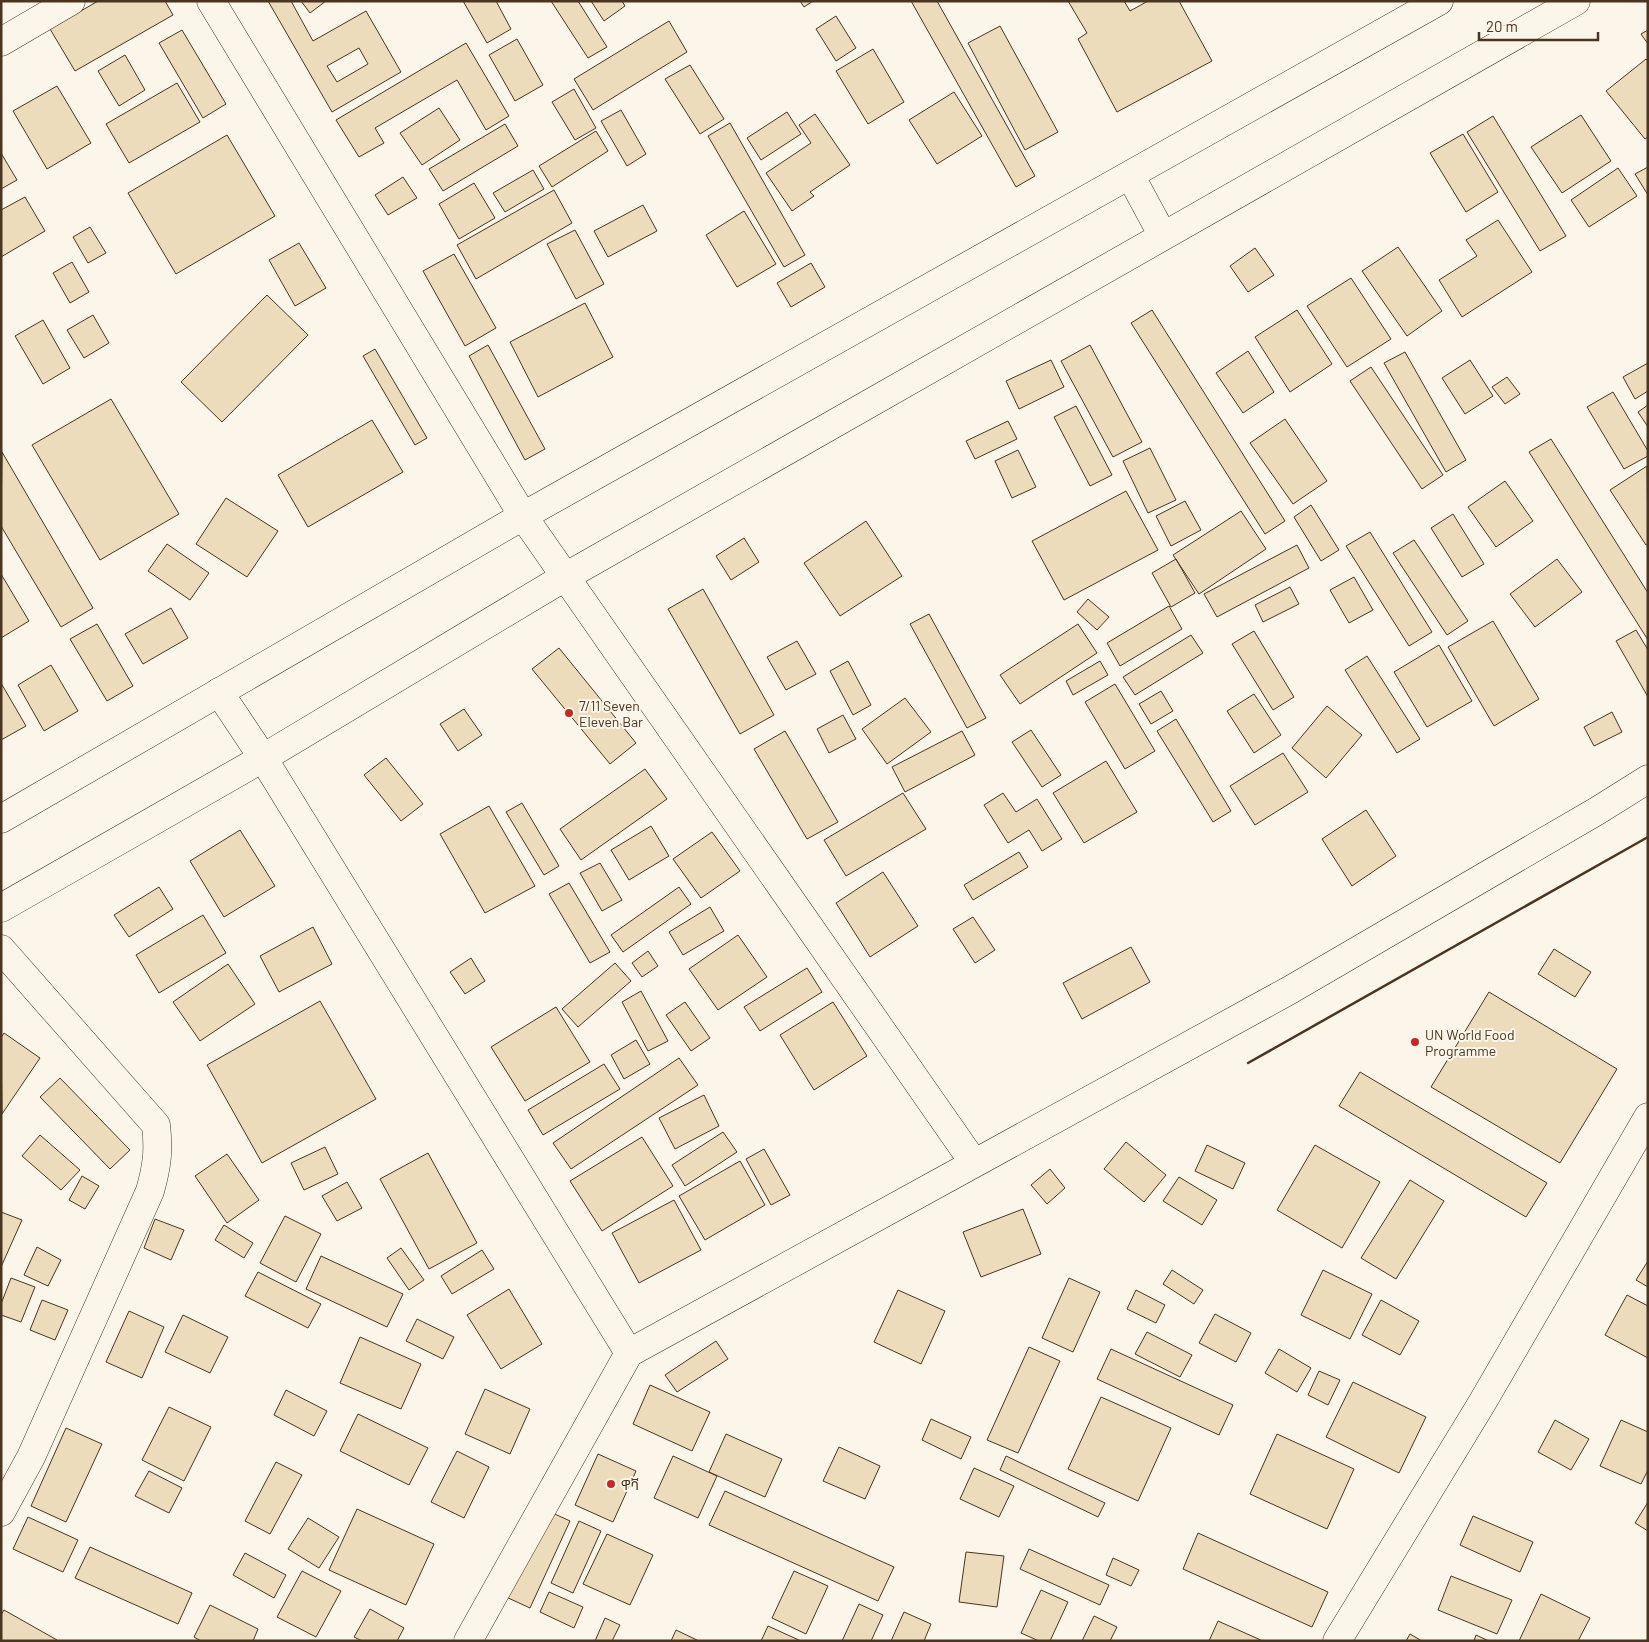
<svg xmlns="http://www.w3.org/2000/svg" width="1649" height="1642" viewBox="0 0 1649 1642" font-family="Barlow,'Noto Sans Ethiopic',sans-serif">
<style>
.building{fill:#ecdcbc;stroke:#4a3520;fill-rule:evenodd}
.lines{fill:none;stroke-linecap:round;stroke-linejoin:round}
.street-casing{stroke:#4a3520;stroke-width:29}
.secondary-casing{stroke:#4a3520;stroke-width:29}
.street{stroke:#fbf6e9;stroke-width:28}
.secondary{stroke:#fbf6e9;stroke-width:28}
.wall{stroke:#4a3520;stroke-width:2.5}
.poi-dot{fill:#c62828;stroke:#fbf6e9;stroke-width:2}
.labels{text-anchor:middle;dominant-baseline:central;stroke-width:4;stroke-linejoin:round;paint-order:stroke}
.poi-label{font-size:14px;fill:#4a3520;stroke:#fbf6e9;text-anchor:start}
</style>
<rect width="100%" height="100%" fill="#fbf6e9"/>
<path class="building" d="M98,1H165L173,15L75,71L50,29Z
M268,1H291L313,41L366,11L401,72L332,112ZM359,48L368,64L337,82L327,66Z
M301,1H326L310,13Z
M463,1H496L511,29L487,43Z
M551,1H578L607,47L588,58Z
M591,1H622L625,6L604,21Z
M800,1H813L804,7Z
M911,1H937L1035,176L1016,187Z
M1068,1H1124L1130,11L1148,1H1179L1212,61L1117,112L1078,39L1087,33Z
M836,16L856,48L836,61L816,29Z
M669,21L687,52L593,110L574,79Z
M1000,26L1058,132L1025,150L968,43Z
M182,30L226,104L203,118L159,43Z
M1648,30V44L1641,34Z
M517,39L543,85L515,101L489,55Z
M466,43L509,116L486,130L457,80L375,128L384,143L359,157L336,120Z
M873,49L904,102L868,124L836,71Z
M125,55L145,90L119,106L98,71Z
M1646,59L1648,61V137L1645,139L1606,91Z
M690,65L724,119L700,134L665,79Z
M177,83L200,122L129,163L106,124Z
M57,86L91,143L47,169L13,111Z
M574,89L596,128L575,140L552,102Z
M954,92L982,136L937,164L909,120Z
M439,108L460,140L422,165L400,133Z
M621,110L646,154L627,166L601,121Z
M787,112L801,134L761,160L747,138Z
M815,114L850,165L810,192L814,196L792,211L766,173L811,143L799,125Z
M1581,115L1611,161L1562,193L1531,147Z
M1493,116L1566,236L1540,251L1467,132Z
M730,123L805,255L784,267L708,136Z
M505,124L518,146L443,191L429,169Z
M596,131L608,151L552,187L539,166Z
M1463,134L1498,192L1466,212L1430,153Z
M227,135L275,216L176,274L128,193Z
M1,153L17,180L1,189Z
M1648,167V195L1635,174Z
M1618,168L1637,196L1589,227L1571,200Z
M533,170L544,189L505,212L493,193Z
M403,177L417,198L388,215L375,195Z
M474,183L495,218L459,239L439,204Z
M554,190L572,223L476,279L457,245Z
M25,197L45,231L1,257V210Z
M643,205L657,231L608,257L594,231Z
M744,211L776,264L737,287L706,235Z
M1498,220L1532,272L1462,317L1439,280L1477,256L1466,240Z
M90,227L106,253L88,263L73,237Z
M575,230L604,284L576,299L547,244Z
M299,243L326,288L295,306L269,260Z
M1398,247L1442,311L1407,336L1362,271Z
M1255,248L1274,275L1248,292L1230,266Z
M454,254L496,328L465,346L423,271Z
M72,262L89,292L70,303L53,273Z
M811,263L825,287L791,307L777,283Z
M1351,278L1391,339L1347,367L1307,306Z
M267,295L308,335L222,422L181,382Z
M585,303L613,357L538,397L510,342Z
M1152,310L1285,521L1265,534L1131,323Z
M1297,310L1332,364L1290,392L1255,337Z
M93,315L109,343L84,358L67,330Z
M43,320L70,368L43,384L15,336Z
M488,345L545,449L525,460L469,356Z
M1090,345L1142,442L1113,457L1061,361Z
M375,349L427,438L415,445L363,356Z
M1248,351L1274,392L1243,413L1216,373Z
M1405,352L1466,460L1446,472L1384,363Z
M1051,360L1064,387L1019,409L1006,381Z
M1470,360L1493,396L1465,414L1442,378Z
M1648,363V391L1635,399L1623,377Z
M1371,367L1443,475L1422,489L1350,381Z
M1507,377L1520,394L1505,404L1492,387Z
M1613,392L1648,451V456L1624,469L1587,407Z
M111,399L179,514L100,560L32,445Z
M1648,405V427L1638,412Z
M1076,406L1112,475L1090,486L1054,417Z
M1285,419L1327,481L1293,504L1250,443Z
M372,420L403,472L308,527L278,475Z
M1008,421L1017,439L975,459L966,441Z
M1551,439L1648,593V640L1529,452Z
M1150,448L1176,500L1148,513L1123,461Z
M1018,450L1036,487L1012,498L995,461Z
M2,452L93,608L61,627L1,526Z
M1647,466L1648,544L1646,545L1610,490Z
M1505,481L1533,521L1496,547L1468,507Z
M1126,491L1158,550L1064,600L1032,541Z
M226,498L278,531L247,577L196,544Z
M1185,501L1201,530L1171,546L1156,516Z
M1311,505L1339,550L1321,561L1294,517Z
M1241,511L1266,549L1199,594L1173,555Z
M1453,514L1484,564L1462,577L1431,528Z
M866,521L902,576L840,616L804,563Z
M1370,532L1432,632L1409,646L1346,546Z
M744,538L759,562L731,580L716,556Z
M1414,540L1468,621L1447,635L1393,553Z
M167,544L209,573L190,600L148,571Z
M1297,545L1309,568L1217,617L1204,594Z
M1176,559L1195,593L1171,607L1152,573Z
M1557,559L1582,592L1535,627L1510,594Z
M1,574L29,621L1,638Z
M1354,577L1373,610L1349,623L1330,590Z
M1290,587L1299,604L1263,622L1255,605Z
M703,589L774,715L740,734L668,609Z
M1088,599L1109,617L1097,630L1077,612Z
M1169,606L1182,629L1120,666L1107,643Z
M171,608L188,638L143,664L125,634Z
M929,614L986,718L967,728L910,624Z
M1493,621L1539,699L1494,726L1448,647Z
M97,624L133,686L107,701L70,639Z
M1078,624L1097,653L1020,704L1000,675Z
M1636,630L1648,650V697L1616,641Z
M1254,631L1294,697L1273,710L1232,644Z
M1191,635L1203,653L1135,695L1123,677Z
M797,641L816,674L786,690L767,657Z
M1439,645L1472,701L1427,727L1394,672Z
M559,648L636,743L610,764L532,669Z
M1367,656L1420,739L1397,753L1345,670Z
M848,661L871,705L853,715L830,671Z
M1100,661L1108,675L1073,695L1066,681Z
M51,665L78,711L44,731L18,685Z
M1,683L26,726L1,740Z
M1115,684L1155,751L1125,769L1085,702Z
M1161,691L1173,711L1151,724L1139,704Z
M1254,694L1281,735L1254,753L1227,711Z
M905,698L931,732L887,764L862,729Z
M1327,706L1362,735L1326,778L1292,748Z
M464,709L482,735L458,751L440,724Z
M1612,712L1622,732L1594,746L1584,727Z
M843,715L856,739L829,753L817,729Z
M1176,719L1231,811L1213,822L1157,731Z
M1031,730L1061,775L1042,787L1012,742Z
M785,731L838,822L807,839L754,749Z
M962,731L975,755L905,792L892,767Z
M1283,753L1308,792L1255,825L1230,786Z
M386,758L423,804L401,821L364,775Z
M1106,761L1137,812L1084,843L1053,793Z
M645,769L667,799L581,860L560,829Z
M903,793L926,829L846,876L824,840Z
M1003,793L1016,812L1037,799L1062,839L1042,851L1029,830L1008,843L984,805Z
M522,803L559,866L544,875L506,812Z
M489,806L535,886L485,913L440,834Z
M1366,810L1396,856L1352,886L1322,839Z
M651,826L669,856L629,880L611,850Z
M240,830L275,886L224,917L190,861Z
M712,832L740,871L701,898L673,859Z
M1019,852L1028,867L973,900L964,885Z
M600,863L622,900L602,911L580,873Z
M883,872L918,926L870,957L836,903Z
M569,883L610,952L590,963L549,894Z
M159,887L173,909L129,937L114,915Z
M679,887L691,904L623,952L611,935Z
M710,907L724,931L683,955L669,932Z
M203,915L226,953L159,993L136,955Z
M973,917L995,950L975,963L953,929Z
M313,927L332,964L279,992L260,956Z
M738,935L767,977L718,1010L689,969Z
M1131,947L1150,982L1082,1019L1063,983Z
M1554,949L1591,972L1575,997L1538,974Z
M648,951L658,966L642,977L632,963Z
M471,958L485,981L465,994L450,972Z
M615,963L631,981L578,1027L562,1009Z
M228,964L255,1004L200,1041L173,1002Z
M807,968L822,992L760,1031L744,1007Z
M641,991L668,1041L648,1051L622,1002Z
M1489,992L1617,1069L1560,1163L1431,1087Z
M320,1001L376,1099L262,1163L207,1065Z
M685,1002L710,1038L691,1051L666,1015Z
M833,1002L867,1056L814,1090L780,1035Z
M556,1007L590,1062L525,1101L491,1047Z
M4,1033L40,1058L2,1114L1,1038Z
M636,1040L650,1064L624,1079L611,1055Z
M679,1058L698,1085L571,1169L553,1143Z
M604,1064L620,1089L543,1135L528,1110Z
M1360,1072L1547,1183L1526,1217L1339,1106Z
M60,1078L130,1150L110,1169L40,1097Z
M704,1095L719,1126L675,1149L659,1118Z
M723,1132L737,1152L685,1186L672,1165Z
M40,1135L80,1170L61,1190L22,1156Z
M642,1137L673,1186L602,1231L570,1181Z
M1126,1142L1166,1175L1144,1202L1104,1169Z
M1207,1145L1245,1163L1233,1189L1195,1171Z
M1315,1145L1380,1182L1342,1248L1277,1210Z
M325,1147L338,1174L304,1190L291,1163Z
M764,1149L790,1195L771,1205L746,1159Z
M428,1153L477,1243L429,1269L380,1179Z
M227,1154L259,1200L227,1223L195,1176Z
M740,1161L765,1205L705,1240L679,1196Z
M1050,1169L1065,1188L1047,1204L1031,1185Z
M82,1176L99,1186L85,1209L69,1200Z
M1179,1177L1217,1200L1202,1225L1163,1201Z
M1410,1180L1444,1201L1396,1279L1361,1258Z
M347,1182L362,1208L337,1221L322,1196Z
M674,1200L701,1250L639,1283L612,1233Z
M1023,1209L1041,1254L981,1277L963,1232Z
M1,1212L22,1220L1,1267Z
M285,1216L321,1234L296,1282L260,1263Z
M155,1219L184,1230L171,1260L144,1248Z
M224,1225L253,1243L244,1258L215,1240Z
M37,1247L61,1260L48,1286L24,1275Z
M401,1248L424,1280L409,1290L387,1258Z
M482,1250L494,1269L452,1294L441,1276Z
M321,1256L403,1294L387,1327L306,1289Z
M1648,1261V1287L1636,1280Z
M1172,1270L1203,1290L1194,1304L1163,1284Z
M1323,1270L1372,1294L1350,1339L1301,1315Z
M258,1272L321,1304L308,1328L245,1296Z
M11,1278L35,1287L21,1322L1,1315V1304Z
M1069,1278L1100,1292L1073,1352L1042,1338Z
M509,1289L542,1344L501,1369L467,1315Z
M898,1290L945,1311L921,1364L874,1342Z
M1136,1290L1165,1305L1156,1323L1127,1309Z
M1627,1295L1648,1306V1358L1605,1335Z
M42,1300L68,1310L55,1340L30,1330Z
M1381,1300L1419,1321L1400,1355L1362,1335Z
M129,1311L164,1327L142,1378L106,1362Z
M1215,1314L1251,1333L1236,1362L1199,1343Z
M183,1315L228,1337L210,1373L165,1352Z
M417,1319L454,1337L443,1359L406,1341Z
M1147,1332L1192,1355L1180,1377L1135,1354Z
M360,1337L421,1364L401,1409L340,1383Z
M716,1341L728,1359L677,1392L665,1375Z
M1029,1347L1060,1361L1018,1453L987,1440Z
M1111,1349L1233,1405L1219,1435L1097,1379Z
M1279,1349L1311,1368L1297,1392L1265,1373Z
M1319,1371L1340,1380L1328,1405L1308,1395Z
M1353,1382L1426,1417L1399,1473L1326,1437Z
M650,1385L710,1412L692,1451L633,1424Z
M485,1389L530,1409L510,1454L465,1434Z
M286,1390L327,1411L314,1436L274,1415Z
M1101,1397L1171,1428L1138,1501L1068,1469Z
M169,1407L211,1427L184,1481L142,1460Z
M358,1414L428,1448L409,1485L340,1451Z
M931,1419L971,1437L961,1459L922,1440Z
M1555,1420L1589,1439L1571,1470L1538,1452Z
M1621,1420L1648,1432V1470L1641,1484L1600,1466Z
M66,1428L102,1444L66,1522L31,1506Z
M726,1434L782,1459L765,1497L709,1472Z
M1277,1434L1354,1469L1327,1529L1250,1494Z
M839,1447L880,1466L865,1499L823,1481Z
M457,1451L489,1467L464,1518L431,1502Z
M598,1454L636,1471L613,1522L575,1505Z
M673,1456L717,1476L698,1518L654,1498Z
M1006,1456L1105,1503L1098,1517L1000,1470Z
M276,1462L302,1475L270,1534L245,1521Z
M974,1468L1014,1486L999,1517L960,1499Z
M149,1471L182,1488L169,1513L135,1496Z
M725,1491L894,1567L878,1601L709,1525Z
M1648,1502V1531L1635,1523Z
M357,1509L434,1544L406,1605L329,1570Z
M546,1510L570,1521L530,1608L506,1597Z
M1473,1516L1533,1542L1520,1572L1460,1545Z
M28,1517L78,1540L63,1572L13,1549Z
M308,1518L339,1537L319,1568L288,1549Z
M579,1521L601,1531L573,1593L551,1583Z
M1198,1533L1328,1592L1312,1627L1183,1569Z
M607,1534L653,1555L630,1605L583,1584Z
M90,1547L192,1593L178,1624L75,1578Z
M1029,1549L1109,1585L1100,1605L1020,1569Z
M966,1552L1004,1556L997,1607L959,1602Z
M245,1553L286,1575L274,1598L233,1575Z
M1113,1558L1139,1570L1131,1586L1106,1575Z
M302,1571L341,1591L316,1637L277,1617Z
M794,1571L828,1586L806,1634L772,1618Z
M1451,1576L1512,1600L1497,1634L1438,1610Z
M1041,1590L1068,1602L1050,1641H1039L1021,1633Z
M549,1592L583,1607L574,1628L540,1612Z
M1541,1594L1590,1618L1578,1641H1519Z
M859,1604L883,1615L871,1641H842Z
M210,1605L258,1629L253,1641H201L194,1637Z
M370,1609L404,1628L397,1641H362L354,1637Z
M4,1610L57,1640V1641H1V1615Z
M904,1612L931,1624L924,1641H891Z
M1094,1616L1117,1627L1110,1641H1082Z
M605,1618L620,1625L612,1641H595Z
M1218,1621L1263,1641H1209Z
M768,1626L801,1641H761Z
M676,1630L699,1641H671Z
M1410,1634L1422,1641H1406Z
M1476,1635L1489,1641H1474Z"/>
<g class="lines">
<g class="street-casing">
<path id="street" d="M211,1L523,516L974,1163
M1,42L71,1
M219,692L263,758L629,1353
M1,949L156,1125C159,1151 157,1166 150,1191L31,1457L1,1512
M468,1641L629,1353L1290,990L1597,811L1648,779
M1337,1641L1482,1403L1648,1117"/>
</g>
<g class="secondary-casing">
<path id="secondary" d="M1130,175L1163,236
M1,819L523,516L1439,1
M1,908L263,758L565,577L1576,1"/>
</g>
<use href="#street" class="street"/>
<use href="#secondary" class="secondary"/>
<path class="wall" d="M1248,1063L1648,837"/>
</g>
<g class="poi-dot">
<circle cx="569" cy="713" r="5"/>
<circle cx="1415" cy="1042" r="5"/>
<circle cx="611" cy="1484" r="5"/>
</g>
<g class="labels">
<g class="poi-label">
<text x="579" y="705">7/11 Seven<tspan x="579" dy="16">Eleven Bar</tspan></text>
<text x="1425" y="1034">UN World Food<tspan x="1425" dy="16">Programme</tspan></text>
<text x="621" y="1484">ዋቫ</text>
</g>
</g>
<rect width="1649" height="1642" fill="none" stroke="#4a3520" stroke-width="5"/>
<path d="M1479 32v8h119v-8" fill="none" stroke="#4a3520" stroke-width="2.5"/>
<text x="1486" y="32" font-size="15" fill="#4a3520" stroke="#fbf6e9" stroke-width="4" paint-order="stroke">20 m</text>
</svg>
